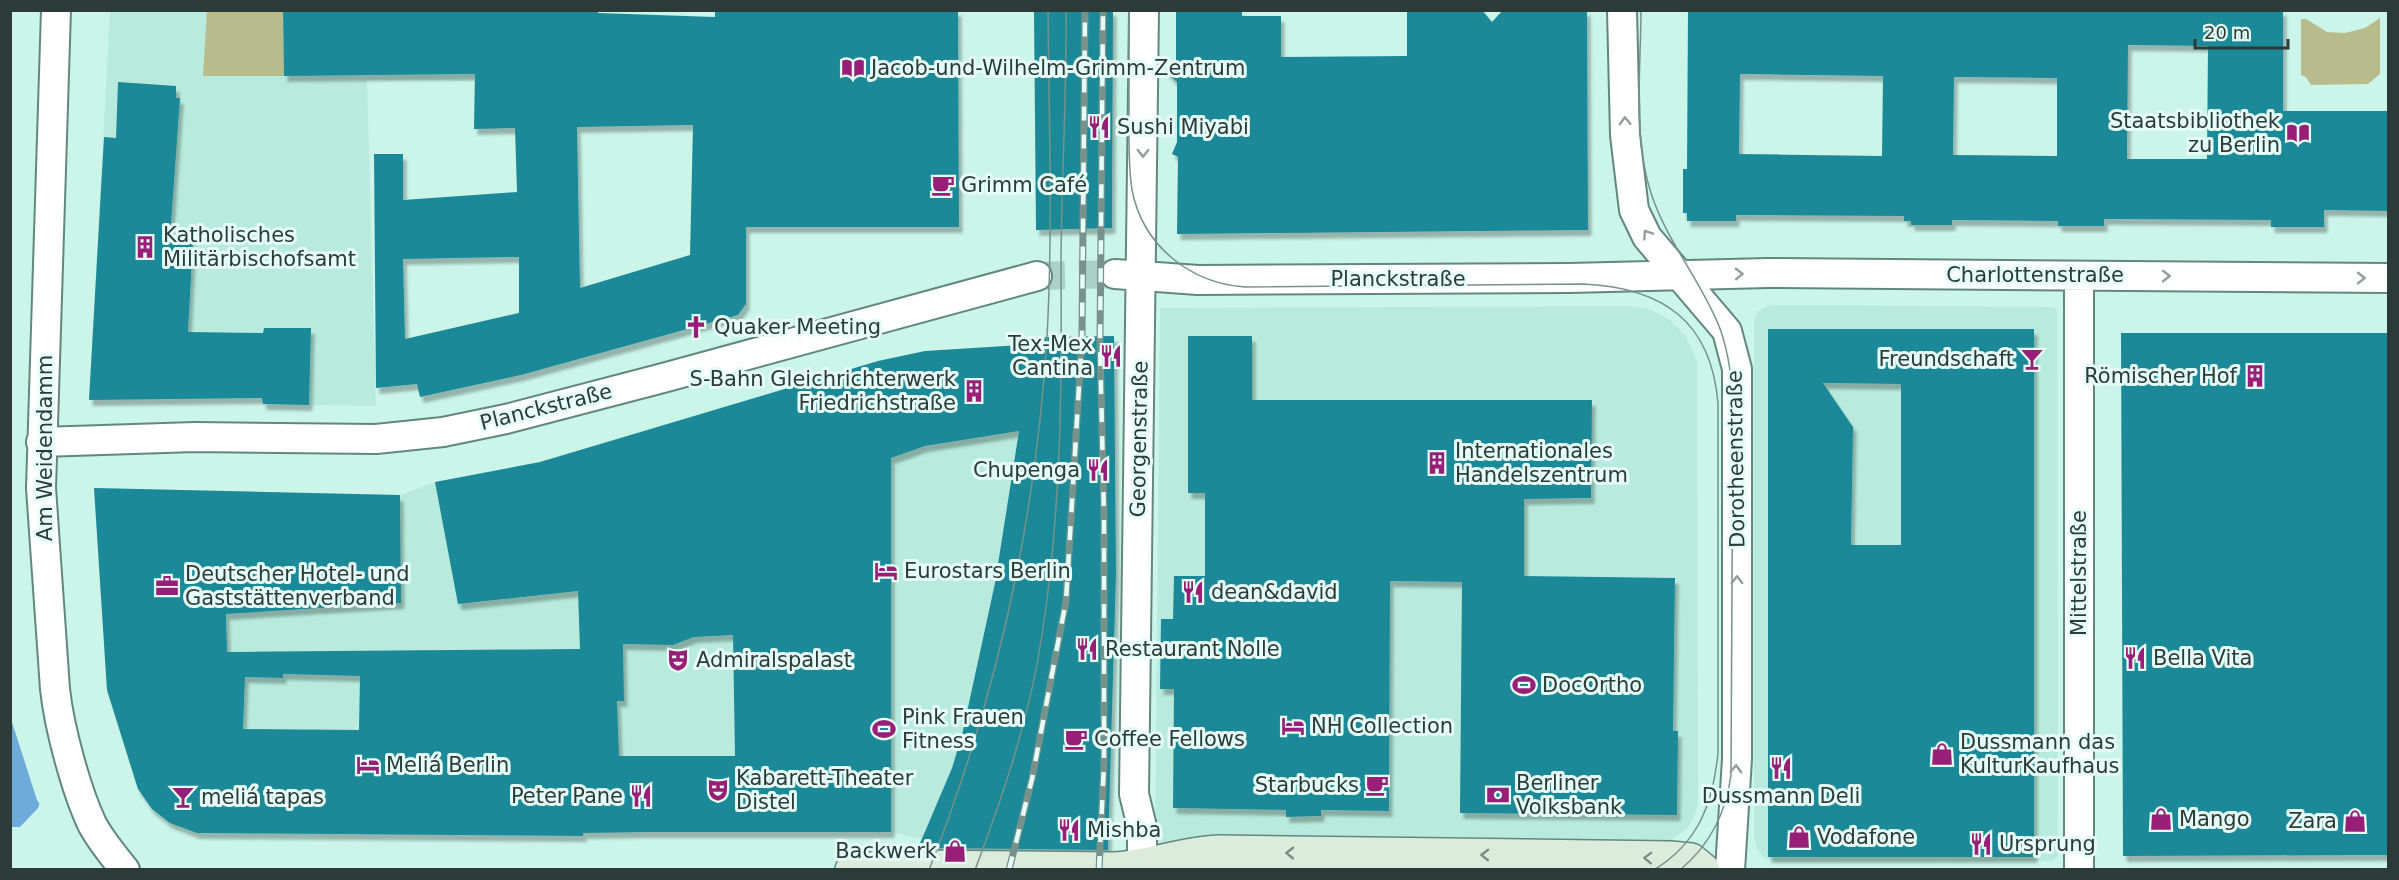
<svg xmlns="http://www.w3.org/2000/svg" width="2399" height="880" viewBox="0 0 2399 880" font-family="'DejaVu Sans',sans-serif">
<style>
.built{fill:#b8ebdd}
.green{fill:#b8bb8c}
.water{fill:#6eabda}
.pier{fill:#cbf5e9}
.building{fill:#1d8999;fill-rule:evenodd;filter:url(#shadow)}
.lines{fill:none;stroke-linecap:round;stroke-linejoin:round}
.street-tunnel{stroke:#abd0c5;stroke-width:28;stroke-dasharray:28 14;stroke-linecap:butt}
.street-casing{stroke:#62887e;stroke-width:32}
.secondary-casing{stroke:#62887e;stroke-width:36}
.street{stroke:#fff;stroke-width:28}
.secondary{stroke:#dcecdc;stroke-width:33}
.tram{stroke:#76928a;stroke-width:1.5}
.rail-casing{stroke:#76928a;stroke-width:7}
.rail{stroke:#e5fef7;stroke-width:4.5;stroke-dasharray:14;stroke-linecap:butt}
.oneway{stroke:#959d9b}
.oneway2{stroke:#7b8b81}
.labels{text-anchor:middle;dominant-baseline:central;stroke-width:6;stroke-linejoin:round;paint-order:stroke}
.poi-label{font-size:21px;fill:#2b3b37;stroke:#e5fef7;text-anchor:start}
.street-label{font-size:21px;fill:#2b3b37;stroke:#e5fef7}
</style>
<defs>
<filter id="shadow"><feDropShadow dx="3.5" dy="6" stdDeviation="1.5" flood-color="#0004"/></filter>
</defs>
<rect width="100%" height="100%" fill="#cbf5e9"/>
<path class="built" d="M110,11H598L599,126L474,129V81L367,80L376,406L263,404L262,398L89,400Z
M1770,305L2052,307L2057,309L2058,842V856L2053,861L1777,862L1764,858L1757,849L1754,837V322L1758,311Z
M1630,306L1652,310L1670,320L1686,336L1697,362L1698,801L1696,812L1688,827L1666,845L1155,851L1160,308Z
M925,351L1019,431L995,583L962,735L952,768L922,839L891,832H649L584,833L583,836L197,833L170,823L152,809L138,789L107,691L94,488L400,495L436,482L540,462L878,361Z"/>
<path class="green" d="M207,11H283L284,76H203Z
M2380,18V74L2368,84L2311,85L2306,77L2301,75V19H2306L2327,32L2345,33L2365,28Z"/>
<path class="water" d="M10,716L37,800L83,869H11Z"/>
<path class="pier" d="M41,800L85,868L86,870L11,869V827H20L38,808Z"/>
<path class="building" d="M283,10H598V13L715,17V10H958L959,227H746V304L738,315L521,375L420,397L417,384L376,388L374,154H403V200L517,192L515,128L474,129L475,74L284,76ZM693,125L690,255L580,288L577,127ZM519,257V313L405,339L403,259Z
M1034,10H1113L1112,228L1036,230Z
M1176,10H1242V16H1281V57L1407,56V10H1482L1492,22L1503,10H1587L1588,230L1177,234L1178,157L1172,154L1177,142V82L1165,71L1176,65Z
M1688,10H2283V111H2388V211L2324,210V227H2271V220L2104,219V226H2058V221L1952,220V225H1911V221H1904V216L1736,215V221H1687V213H1683V169H1687ZM2128,45L2208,46L2207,159H2127ZM1740,74L1883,76L1882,156L1739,154ZM1954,77L2057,78V156L1953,155Z
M118,82L176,86V98H180L170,238L193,240L188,332L263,333L264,328H311L309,405L263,404L262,398L89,400L104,137L116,138Z
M1768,329H2034V857H1768ZM1823,383L1901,384V545H1851L1853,427Z
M2121,333H2388V855L2123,856Z
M1114,336L1116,574L1108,850L918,848L952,768L962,735L995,583L1019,431L925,446L891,458V832H649L583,833V836L197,833L170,823L152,809L138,789L107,690L94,488L400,495L401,603L226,614L227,652L580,649L578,591L458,604L435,482L540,462L878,361L925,351L1036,344V339L1047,337ZM733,635L735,756H619L617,701H624L623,644L673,645L694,637ZM283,674L360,676L359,730L243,729L245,677L283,678Z
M1188,336H1252V400H1592L1591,498L1524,499V576L1675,578L1673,731H1678L1677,815L1460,813L1462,582L1390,581L1389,811L1321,810V816L1286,817V810L1173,808L1174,689H1160L1161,619H1173L1174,576H1205V493H1188Z"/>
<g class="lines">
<path class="street-tunnel" d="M1037,276L1115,274"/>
<g class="street-casing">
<path id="street" d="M56,10L41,488L55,689C59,727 76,790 92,824C101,841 113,855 125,870
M1622,10L1625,135L1634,210L1647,237L1727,331L1737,369V759L1730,870
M1115,274L1198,280L1570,278L1768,273L2388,278
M2079,276V870
M41,442L195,437L376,439L443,432L506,419L663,378L1037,276
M1142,867V827L1134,794L1144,10"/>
</g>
<g class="secondary-casing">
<path id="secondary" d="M852,870L911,867L1114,869C1151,867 1183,853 1220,852L1670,858L1691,860L1703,870"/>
</g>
<use href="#street" class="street"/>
<use href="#secondary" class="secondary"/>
<path class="tram" d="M1129,10C1129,44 1129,78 1129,112C1129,138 1128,164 1132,190C1143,246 1190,283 1245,287L1584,284C1663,288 1711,321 1718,403V753C1713,803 1699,842 1654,870
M1641,10C1641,70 1632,139 1652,196C1668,243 1701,281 1719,326C1728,349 1731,372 1733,397L1731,775C1726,813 1710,845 1680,870
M929,870C996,700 1036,519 1047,337C1053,228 1049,119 1048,10
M975,870C1004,793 1030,716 1042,635C1061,514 1062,390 1061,269C1061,183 1067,97 1066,10"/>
<g class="rail-casing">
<path id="rail" d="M1009,870L1032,779L1066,601L1082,337L1085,10
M1099,870L1104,764V516L1100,344L1103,10"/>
</g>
<use href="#rail" class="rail"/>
</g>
<defs><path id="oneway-chevron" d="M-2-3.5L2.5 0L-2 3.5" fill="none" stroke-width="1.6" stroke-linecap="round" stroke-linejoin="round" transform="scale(1.5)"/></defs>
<g class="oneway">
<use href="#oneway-chevron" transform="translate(1625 121) rotate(-92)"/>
<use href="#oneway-chevron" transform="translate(1143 153) rotate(91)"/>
<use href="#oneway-chevron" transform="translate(1647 234) rotate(-124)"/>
<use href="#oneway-chevron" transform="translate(1739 274) rotate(-1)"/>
<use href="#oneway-chevron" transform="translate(2166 276)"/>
<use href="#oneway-chevron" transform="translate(2361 278)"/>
<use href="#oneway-chevron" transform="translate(1737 580) rotate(-90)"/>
<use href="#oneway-chevron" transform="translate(1736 769) rotate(-88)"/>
</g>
<g class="oneway2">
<use href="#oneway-chevron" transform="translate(1290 853) rotate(-179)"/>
<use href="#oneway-chevron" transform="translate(1485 855) rotate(-179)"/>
<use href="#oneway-chevron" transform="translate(1648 858) rotate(-178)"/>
</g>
<defs>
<g id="library-bare" transform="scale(1.8)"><path d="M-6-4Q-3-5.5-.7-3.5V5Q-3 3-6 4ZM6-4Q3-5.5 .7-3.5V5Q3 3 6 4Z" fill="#981e77" stroke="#e5fef7" stroke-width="2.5" paint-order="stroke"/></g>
<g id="restaurant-bare" transform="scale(1.8)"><path d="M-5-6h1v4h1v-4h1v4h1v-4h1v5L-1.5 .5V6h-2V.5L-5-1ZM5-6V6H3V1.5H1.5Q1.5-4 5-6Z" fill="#981e77" stroke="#e5fef7" stroke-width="2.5" paint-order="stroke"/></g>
<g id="cafe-bare" transform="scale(1.8)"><path d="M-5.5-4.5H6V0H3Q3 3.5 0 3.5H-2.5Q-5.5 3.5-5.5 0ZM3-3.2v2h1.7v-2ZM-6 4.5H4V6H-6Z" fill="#981e77" stroke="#e5fef7" stroke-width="2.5" paint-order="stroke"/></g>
<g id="building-bare" transform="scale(1.8)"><path d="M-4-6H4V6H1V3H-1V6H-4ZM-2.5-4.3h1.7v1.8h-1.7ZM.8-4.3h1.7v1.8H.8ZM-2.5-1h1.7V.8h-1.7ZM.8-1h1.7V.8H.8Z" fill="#981e77" stroke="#e5fef7" stroke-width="2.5" paint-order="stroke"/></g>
<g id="church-bare" transform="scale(1.8)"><path d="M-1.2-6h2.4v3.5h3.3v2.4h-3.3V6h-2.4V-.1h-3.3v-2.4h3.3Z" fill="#981e77" stroke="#e5fef7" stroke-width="2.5" paint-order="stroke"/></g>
<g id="bar-bare" transform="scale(1.8)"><path d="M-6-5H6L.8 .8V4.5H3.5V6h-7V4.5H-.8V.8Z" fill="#981e77" stroke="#e5fef7" stroke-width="2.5" paint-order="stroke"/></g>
<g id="hotel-bare" transform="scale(1.8)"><path d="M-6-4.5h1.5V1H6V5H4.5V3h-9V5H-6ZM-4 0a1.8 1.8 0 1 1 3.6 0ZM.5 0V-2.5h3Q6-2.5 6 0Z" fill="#981e77" stroke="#e5fef7" stroke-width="2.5" paint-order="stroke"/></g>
<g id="office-bare" transform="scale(1.8)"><path d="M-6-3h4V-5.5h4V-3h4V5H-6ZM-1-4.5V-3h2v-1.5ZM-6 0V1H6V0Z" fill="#981e77" stroke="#e5fef7" stroke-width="2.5" paint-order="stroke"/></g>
<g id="theatre-bare" transform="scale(1.8)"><path d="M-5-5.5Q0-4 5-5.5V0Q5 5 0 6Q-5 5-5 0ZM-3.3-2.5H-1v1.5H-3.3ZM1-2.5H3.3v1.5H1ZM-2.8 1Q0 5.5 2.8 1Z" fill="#981e77" stroke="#e5fef7" stroke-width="2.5" paint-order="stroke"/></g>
<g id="stadium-bare" transform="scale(1.8)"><path d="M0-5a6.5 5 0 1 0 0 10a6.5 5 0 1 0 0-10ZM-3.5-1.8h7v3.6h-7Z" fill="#981e77" stroke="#e5fef7" stroke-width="2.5" paint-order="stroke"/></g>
<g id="shop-bare" transform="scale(1.8)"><path d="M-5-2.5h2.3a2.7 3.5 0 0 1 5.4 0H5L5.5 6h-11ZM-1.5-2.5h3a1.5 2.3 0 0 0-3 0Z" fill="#981e77" stroke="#e5fef7" stroke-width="2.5" paint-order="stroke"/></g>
<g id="bank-bare" transform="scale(1.8)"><path d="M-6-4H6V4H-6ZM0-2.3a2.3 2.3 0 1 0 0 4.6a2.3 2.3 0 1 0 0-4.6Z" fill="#981e77" stroke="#e5fef7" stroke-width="2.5" paint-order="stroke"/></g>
</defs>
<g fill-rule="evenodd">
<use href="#library-bare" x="853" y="68"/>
<use href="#restaurant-bare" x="1099" y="127"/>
<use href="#library-bare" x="2298" y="133"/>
<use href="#cafe-bare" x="943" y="185"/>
<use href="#building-bare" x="145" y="247"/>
<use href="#church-bare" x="696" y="327"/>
<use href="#restaurant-bare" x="1111" y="356"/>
<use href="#bar-bare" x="2032" y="359"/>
<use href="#building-bare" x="2255" y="376"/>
<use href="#building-bare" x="974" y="391"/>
<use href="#building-bare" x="1437" y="463"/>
<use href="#restaurant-bare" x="1098" y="470"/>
<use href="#hotel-bare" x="886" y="571"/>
<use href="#office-bare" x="167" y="586"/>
<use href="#restaurant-bare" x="1193" y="592"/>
<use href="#restaurant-bare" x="1087" y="649"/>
<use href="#restaurant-bare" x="2135" y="658"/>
<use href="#theatre-bare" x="678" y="660"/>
<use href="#stadium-bare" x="1524" y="685"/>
<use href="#hotel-bare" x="1293" y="726"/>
<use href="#stadium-bare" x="884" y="729"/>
<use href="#cafe-bare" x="1076" y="739"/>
<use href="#shop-bare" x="1942" y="754"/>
<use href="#hotel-bare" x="368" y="765"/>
<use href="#restaurant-bare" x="1781" y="768"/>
<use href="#cafe-bare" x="1377" y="785"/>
<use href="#theatre-bare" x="718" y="790"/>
<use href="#bank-bare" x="1498" y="795"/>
<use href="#restaurant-bare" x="641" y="796"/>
<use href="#bar-bare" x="183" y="797"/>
<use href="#shop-bare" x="2161" y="819"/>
<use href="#shop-bare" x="2355" y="821"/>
<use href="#restaurant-bare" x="1069" y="830"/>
<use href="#shop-bare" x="1799" y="837"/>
<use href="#restaurant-bare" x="1981" y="844"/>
<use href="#shop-bare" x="955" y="851"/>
</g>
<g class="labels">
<g class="poi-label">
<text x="871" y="68">Jacob-und-Wilhelm-Grimm-Zentrum</text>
<text x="2280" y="121" text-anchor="end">Staatsbibliothek<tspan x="2280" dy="24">zu Berlin</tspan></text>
<text x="1117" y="127">Sushi Miyabi</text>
<text x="961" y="185">Grimm Café</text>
<text x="163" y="235">Katholisches<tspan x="163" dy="24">Militärbischofsamt</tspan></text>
<text x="714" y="327">Quaker Meeting</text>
<text x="1093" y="344" text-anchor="end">Tex-Mex<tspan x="1093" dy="24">Cantina</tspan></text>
<text x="2014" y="359" text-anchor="end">Freundschaft</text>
<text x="2237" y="376" text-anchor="end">Römischer Hof</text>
<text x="956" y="379" text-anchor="end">S-Bahn Gleichrichterwerk<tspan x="956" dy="24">Friedrichstraße</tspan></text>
<text x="1455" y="451">Internationales<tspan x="1455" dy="24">Handelszentrum</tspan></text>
<text x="1080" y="470" text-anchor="end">Chupenga</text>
<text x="904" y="571">Eurostars Berlin</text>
<text x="185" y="574">Deutscher Hotel- und<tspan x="185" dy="24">Gaststättenverband</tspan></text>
<text x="1211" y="592">dean&amp;david</text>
<text x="1105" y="649">Restaurant Nolle</text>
<text x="2153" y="658">Bella Vita</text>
<text x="696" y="660">Admiralspalast</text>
<text x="1542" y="685">DocOrtho</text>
<text x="902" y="717">Pink Frauen<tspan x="902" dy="24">Fitness</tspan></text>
<text x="1311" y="726">NH Collection</text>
<text x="1094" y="739">Coffee Fellows</text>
<text x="1960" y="742">Dussmann das<tspan x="1960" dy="24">KulturKaufhaus</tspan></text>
<text x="386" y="765">Meliá Berlin</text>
<text x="736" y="778">Kabarett-Theater<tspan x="736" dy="24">Distel</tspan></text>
<text x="1516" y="783">Berliner<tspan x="1516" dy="24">Volksbank</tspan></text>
<text x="1359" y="785" text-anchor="end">Starbucks</text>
<text x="623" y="796" text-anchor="end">Peter Pane</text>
<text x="1781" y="796" text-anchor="middle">Dussmann Deli</text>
<text x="201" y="797">meliá tapas</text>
<text x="2179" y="819">Mango</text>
<text x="2337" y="821" text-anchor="end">Zara</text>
<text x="1087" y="830">Mishba</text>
<text x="1817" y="837">Vodafone</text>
<text x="1999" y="844">Ursprung</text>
<text x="937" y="851" text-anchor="end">Backwerk</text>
</g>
<g class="street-label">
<text x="2035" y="275">Charlottenstraße</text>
<text x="1398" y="279">Planckstraße</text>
<text transform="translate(546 407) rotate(-14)">Planckstraße</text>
<text transform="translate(1139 439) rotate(-89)">Georgenstraße</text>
<text transform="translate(45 448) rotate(-90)">Am Weidendamm</text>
<text transform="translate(1736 459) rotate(-91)">Dorotheenstraße</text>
<text transform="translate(2079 573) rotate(-90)">Mittelstraße</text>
</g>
</g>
<rect width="2399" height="880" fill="none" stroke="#2b3b37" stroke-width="24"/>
<path d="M2195 39v9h93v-9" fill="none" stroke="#2b3b37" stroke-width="3"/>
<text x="2204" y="39" font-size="18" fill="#2b3b37" stroke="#e5fef7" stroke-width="4.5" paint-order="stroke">20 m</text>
</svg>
